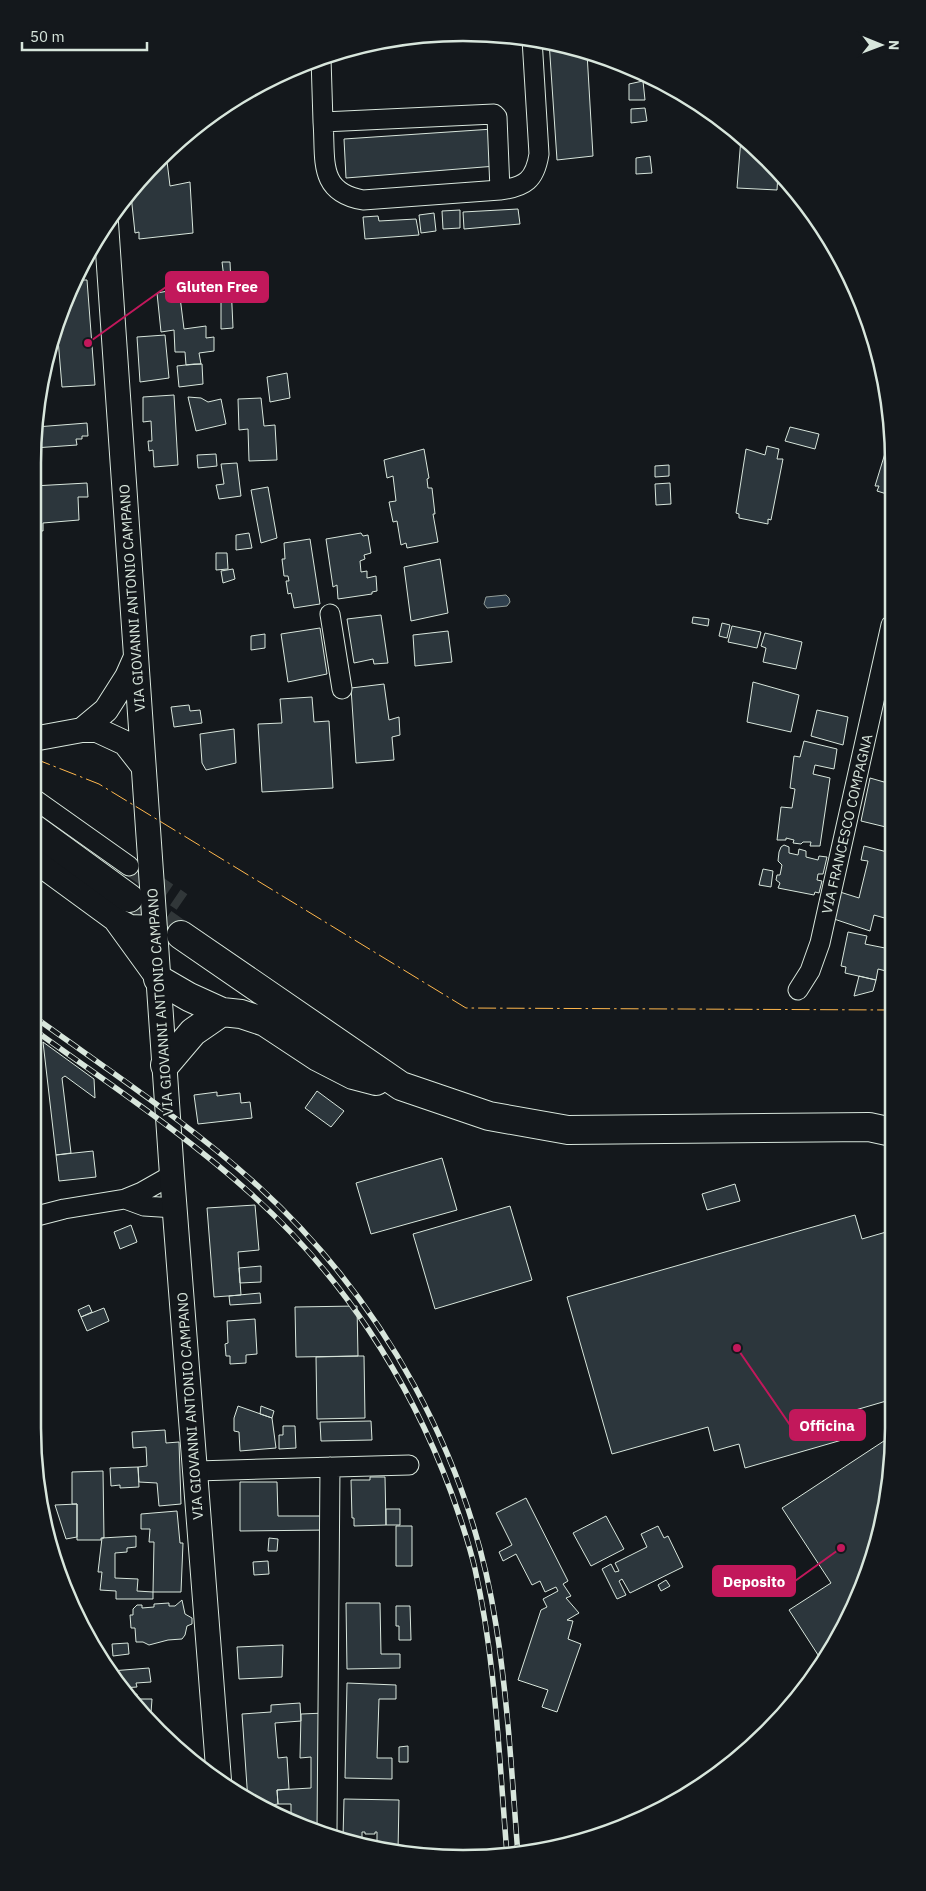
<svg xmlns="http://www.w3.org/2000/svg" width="926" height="1891" viewBox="0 0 926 1891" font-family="'IBM Plex Sans',sans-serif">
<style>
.water{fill:#2f3f4d;stroke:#939e99}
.building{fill:#2c363c;stroke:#d8e6dc;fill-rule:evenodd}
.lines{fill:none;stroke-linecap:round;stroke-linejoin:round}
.minor-tunnel{stroke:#313739;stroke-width:19;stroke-dasharray:19 9;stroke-linecap:butt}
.highway-tunnel{stroke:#313739;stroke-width:28;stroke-dasharray:28 14;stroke-linecap:butt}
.minor-casing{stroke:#d8e6dc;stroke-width:21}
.major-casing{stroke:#d8e6dc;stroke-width:26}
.highway-casing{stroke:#d8e6dc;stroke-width:30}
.minor{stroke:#14181c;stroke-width:19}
.major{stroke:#14181c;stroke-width:24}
.highway{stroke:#14181c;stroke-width:28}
.rail-casing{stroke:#d8e6dc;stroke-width:5.5}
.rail{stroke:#14181c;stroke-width:4;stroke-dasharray:11;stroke-linecap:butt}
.power{stroke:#ffb74d;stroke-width:1;stroke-dasharray:18 4 2.5 4;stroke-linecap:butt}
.labels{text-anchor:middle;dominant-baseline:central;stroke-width:4;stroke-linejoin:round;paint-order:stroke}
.street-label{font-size:14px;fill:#d8e6dc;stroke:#14181c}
.rim{fill:none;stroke:#d8e6dc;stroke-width:2.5}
.leader{fill:none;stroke:#c2185b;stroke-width:2}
.callout-dot{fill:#c2185b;stroke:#14181c;stroke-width:2}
.callout{fill:#c2185b;stroke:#c2185b;stroke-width:2}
.callout-label{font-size:15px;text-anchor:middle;font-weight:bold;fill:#fff}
</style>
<rect width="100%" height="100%" fill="#14181c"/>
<path class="water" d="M506,595L509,598L510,602L507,606L487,608L484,604L486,597Z"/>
<path class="building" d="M549,41L587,53L593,156L557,160Z
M643,81L645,100H629V84Z
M645,108L647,121L631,123V109Z
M493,129L496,166L346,178L344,139Z
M741,138L767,163V169H772L778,174L777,190L737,188Z
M166,153L170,186L190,182L193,233L139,239V232L135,233L131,195H138L137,184L159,158Z
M650,156L652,173L636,174V158Z
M518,209L520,224L464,229L463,212Z
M460,210V228L443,229L442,211Z
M434,213L436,231L421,233L419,215Z
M378,216L379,221L416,219L419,235L365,239L363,217Z
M222,262H230L233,328L221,329V300L191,302L190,289L215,287L213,278H224Z
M75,280H87L95,385L62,387L57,327L65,298Z
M179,289L184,329L206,326V338L214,337V351L199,353L201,364L186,365L185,352H175L174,330L161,332L157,293Z
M165,335L169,378L140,382L137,337Z
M194,364H202L203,384L179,387L177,366Z
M287,373L290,398L270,402L267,377Z
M174,395L178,465L154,467L153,450L149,451L148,441H152L151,421L143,422V397Z
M188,397L201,398L208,402L221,399L226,424L196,431Z
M261,398L264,426L275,425L277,460L249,461L248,429L239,430L238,399Z
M87,423L88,436H82V439H76L77,445L34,448L36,427Z
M790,427L819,434L815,449L785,441Z
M767,446L779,449L777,459H783L771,520L768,519V524L739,518V514L736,513L746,449L765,455Z
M424,449L429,478L427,479L428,488H432L435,514H433L438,542L407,548L406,543L401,545L397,521L393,522L389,502L396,501L393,476L387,478L384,460Z
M886,450L890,451V495L877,491L879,486H875Z
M216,454L217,466L198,468L197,455Z
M237,463L241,496L219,499L216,485L224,484L221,464Z
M669,465V476L655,477V466Z
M87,483L88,497H78L79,520L43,523V531L33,530V486Z
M670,483L671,504L656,505L655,484Z
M268,487L277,538L261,543L251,490Z
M249,533L252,548L236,550V535Z
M361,533L363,536L368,535L371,553L364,555L365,559L360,561L361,572L367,571V578L376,576L377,591L372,592V594L338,599L337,585L333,587L326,539Z
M310,539L320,604L294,608L291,593L288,594L286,581H289L288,576H284L282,559H285L284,543Z
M216,553H227L228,569L216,570Z
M440,559L448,613L411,621L404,567Z
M233,569L235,579L223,583L221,571Z
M381,615L388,663L374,664L373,659L354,663L347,619Z
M693,617L709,619L708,626L692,623Z
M722,623L730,625L727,638L719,636Z
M732,626L761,632L757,648L728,642Z
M320,628L327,674L288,682L281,634Z
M448,631L452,662L415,666L413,635Z
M765,633L802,642L796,669L763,662L766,648L761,646Z
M265,634V648L251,650V636Z
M753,682L799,695L791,732L747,722Z
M384,684L389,720L399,717L400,735L392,737L394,760L356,763L351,688Z
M312,697L314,722L329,721L333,788L262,792L258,724L282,723L280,699Z
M189,705L190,711L200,710L202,723L174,727L171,707Z
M817,710L848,717L843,745L811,736Z
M234,729L236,763L206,770L202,763L200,734Z
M804,741L837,749L834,769L815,765L813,774L830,778L820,846H810L811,842H803L801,844L793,843L794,840L786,838V840H777L781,807L792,808L795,789L790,788L794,756L800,757Z
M870,778L891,784V821L890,828L861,821Z
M784,845L789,847V853L798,855L799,849L806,851V857L818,860L819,856L827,857L823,874H818L817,880L822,881L819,893L815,892L814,895L778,888L780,883L776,880L777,875H780L782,865L778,861L779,852L781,847Z
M864,846L891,853L892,902L888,919L874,915L870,931L834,919L840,892L859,898L868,861L861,860Z
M763,869L773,871L771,887L759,885Z
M848,932L867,936L865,944L890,949L892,942V963L890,972L878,969L876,980L845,973L846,967L841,966Z
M859,976L876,980L873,991L854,996Z
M43,1042L94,1079L95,1098L65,1076L62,1078L71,1153L56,1155Z
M317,1091L344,1111L331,1127L305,1108Z
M217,1092V1096L240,1093L241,1103L250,1102L252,1118L198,1124L194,1095Z
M33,1143L37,1164H35L37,1177L33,1178Z
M93,1151L96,1177L59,1181L56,1155Z
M442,1158L457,1210L371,1234L356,1183Z
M735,1184L740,1201L707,1210L702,1194Z
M255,1205L259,1250L238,1252L241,1295L214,1297L207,1208Z
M510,1206L532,1280L435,1309L413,1234Z
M855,1215L862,1239L893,1230V1399L835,1416L842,1440L745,1468L739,1444L714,1451L708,1427L612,1454L567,1297Z
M131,1225L137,1242L120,1249L114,1232Z
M261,1266V1282L240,1283L239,1268Z
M260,1293L261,1303L230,1305L229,1296Z
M89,1305L92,1312L81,1317L78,1310Z
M357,1306L358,1356L296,1357L295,1307Z
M104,1308L109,1321L87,1331L81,1317Z
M255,1319L257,1354L246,1355V1363L230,1364V1356H226L225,1344L228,1343L227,1321Z
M358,1356H364L365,1418L317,1419L316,1357Z
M238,1406L272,1418L276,1448L240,1451L239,1432L234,1431V1418Z
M261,1406L274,1411L272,1418L260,1414Z
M371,1421L372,1440L321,1441L320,1422Z
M283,1426H295L296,1448L279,1449V1435H283Z
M165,1430L166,1443L179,1442L181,1504L159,1506L157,1483L139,1482L138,1467L147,1466L146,1447L133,1448L132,1432Z
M893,1435L885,1512L861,1593L820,1658L789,1610L831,1583L782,1508Z
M138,1467L139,1487L120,1488V1485L111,1486L110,1468Z
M103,1471L104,1538H101V1540H77V1504H72V1472Z
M370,1477H385L386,1525L354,1526V1518H352L351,1480H370Z
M240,1482H277L278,1516H329V1530L240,1531Z
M526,1498L568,1581L563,1584L571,1596L566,1598L579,1613L567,1620L573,1621L568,1639L581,1644L557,1712L542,1707L548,1690L518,1680L541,1610L547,1607L543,1599L558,1591L556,1587L545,1592L540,1581L532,1585L516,1554L503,1561L499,1552L512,1545L496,1513Z
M77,1504V1537L66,1539L55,1505Z
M386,1509H400V1525H386Z
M177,1511L180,1543H183L181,1592H153L154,1542H149L150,1529H141V1514Z
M606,1516L624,1549L591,1566L573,1533Z
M396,1526H412V1566H396Z
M658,1526L664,1538L668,1536L683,1567L630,1593L622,1579L619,1581L626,1595L617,1599L602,1569L611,1564L615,1572L619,1571L615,1563L647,1547L641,1534Z
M136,1536V1547L127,1548V1552L115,1553V1578L138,1579L137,1591L153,1592V1599H116V1591L100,1590L102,1572H98L102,1538Z
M269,1538L278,1539L277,1551H268Z
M268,1561L269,1574L254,1575L253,1562Z
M666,1580L670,1586L661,1591L658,1585Z
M182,1600L185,1614L192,1618V1624L187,1626L185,1635L182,1639L168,1640L149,1645L143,1642H136L135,1628H131L130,1615H133V1609L137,1605H142V1608L154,1607V1604L169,1603V1606H175Z
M346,1603H380L381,1654H400V1668L347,1669Z
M396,1606H410L411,1640H399V1626H396Z
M128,1643L129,1654L113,1656L112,1644Z
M283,1645L282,1677L239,1679L237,1647Z
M149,1668L151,1682L136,1683L137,1687L121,1688L111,1671Z
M347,1683L396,1685V1699H379L377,1758H392V1779L345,1778Z
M137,1694V1699H152L151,1713H143L126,1695Z
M300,1703L301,1721L275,1723L278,1758L287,1757L289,1789L277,1790L278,1804L271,1805V1810L248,1801L242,1714L271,1712V1705Z
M325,1713L322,1829L291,1817V1804H278L277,1790L311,1788V1757L300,1758L301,1714Z
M408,1746V1762H399V1747Z
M344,1799L399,1800L398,1851L379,1850L343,1837ZM362,1832H365V1834H375V1832H377V1845H365V1843H362Z
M557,1843L532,1851V1845Z"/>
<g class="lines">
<path class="minor-tunnel" d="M129,866L182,902"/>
<path class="highway-tunnel" d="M129,898L181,935"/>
<g class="minor-casing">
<path id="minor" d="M321,58L323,122L494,114L497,117L500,190C525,187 535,180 539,154L532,39
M323,122C326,159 317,192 363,200L500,190
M330,614L342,689
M33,798L129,866
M798,990L810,971L820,943L891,625
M125,1199L144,1206L175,1208
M33,1217L64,1209L125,1199L142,1192L172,1175
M196,1471L409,1465
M327,1831L330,1467"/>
</g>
<g class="major-casing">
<path id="major" d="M106,223L172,1175L219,1780
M82,730L106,710L127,677L135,659
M33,739L82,730H97L125,743L143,766
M33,859L115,919L130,927L155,928
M115,919L157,977"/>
</g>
<g class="highway-casing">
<path id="highway" d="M33,828L129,898
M181,935L401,1086L489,1116L568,1130L869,1127L892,1132
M158,979L189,997L222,1012L241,1014L265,1022L318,1057L353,1075L376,1081
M165,1065L193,1032L222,1012"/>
</g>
<use href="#minor" class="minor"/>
<use href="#major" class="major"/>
<use href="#highway" class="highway"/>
<g class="rail-casing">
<path id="rail" d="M33,1016C108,1070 190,1124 258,1186C383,1300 470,1457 496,1625C508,1701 512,1778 518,1855
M33,1029C106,1082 182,1132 250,1193C341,1274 409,1378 451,1492C460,1517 469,1543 475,1569C496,1662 499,1759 507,1854"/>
</g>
<use href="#rail" class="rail"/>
<path class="power" d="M33,758L99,784L466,1008L892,1010"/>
</g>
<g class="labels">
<g class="street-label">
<text transform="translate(132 598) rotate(-94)">VIA GIOVANNI ANTONIO CAMPANO</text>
<text transform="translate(847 824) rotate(-77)">VIA FRANCESCO COMPAGNA</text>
<text transform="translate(160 1002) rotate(-94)">VIA GIOVANNI ANTONIO CAMPANO</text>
<text transform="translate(190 1406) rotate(-94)">VIA GIOVANNI ANTONIO CAMPANO</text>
</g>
</g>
<path d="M0 0H926V1891H0ZM463 41H463A422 422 0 0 1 885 463V1428A422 422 0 0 1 463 1850H463A422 422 0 0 1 41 1428V463A422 422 0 0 1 463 41Z" fill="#14181c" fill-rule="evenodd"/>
<path class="rim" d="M463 41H463A422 422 0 0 1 885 463V1428A422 422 0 0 1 463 1850H463A422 422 0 0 1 41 1428V463A422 422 0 0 1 463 41Z"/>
<path class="leader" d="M88 343L166 287M737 1348L790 1425M841 1548L795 1581"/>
<g class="callout-dot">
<circle cx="88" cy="343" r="5"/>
<circle cx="737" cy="1348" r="5"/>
<circle cx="841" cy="1548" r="5"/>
</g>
<g class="callout">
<rect x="166" y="272" width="102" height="30" rx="5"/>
<rect x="790" y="1410" width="75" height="30" rx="5"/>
<rect x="713" y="1566" width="82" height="30" rx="5"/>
</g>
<g class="callout-label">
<text x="217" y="292">Gluten Free</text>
<text x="827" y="1431">Officina</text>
<text x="754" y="1587">Deposito</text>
</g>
<g transform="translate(881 45) rotate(91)" stroke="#14181c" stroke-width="4" paint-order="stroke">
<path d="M0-4L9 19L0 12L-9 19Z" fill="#d8e6dc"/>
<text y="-8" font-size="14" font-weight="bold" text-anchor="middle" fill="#d8e6dc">N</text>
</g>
<path d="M22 42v8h125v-8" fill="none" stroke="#d8e6dc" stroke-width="2.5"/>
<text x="30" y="42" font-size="15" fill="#d8e6dc" stroke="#14181c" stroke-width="4" paint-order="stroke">50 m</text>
</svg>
